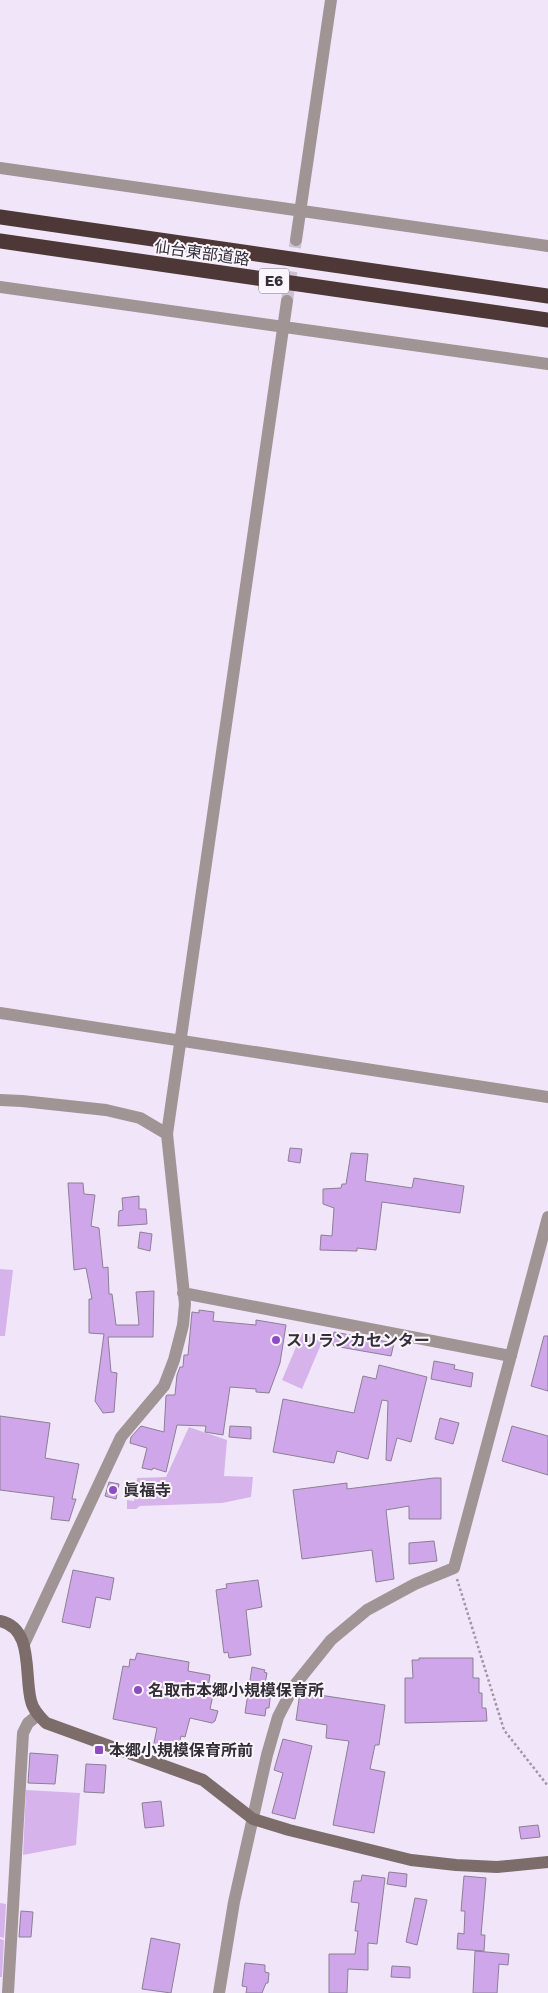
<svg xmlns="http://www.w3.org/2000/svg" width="548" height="1993" viewBox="0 0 548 1993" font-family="'Work Sans','Noto Sans JP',sans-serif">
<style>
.green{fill:#d6b4eb}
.building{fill:#d0a6eb;stroke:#8b8092}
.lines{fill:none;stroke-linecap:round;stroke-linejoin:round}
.street-tunnel{stroke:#cbc1d2;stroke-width:12;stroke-dasharray:12 6;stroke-linecap:butt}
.path{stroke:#9f96a5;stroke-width:2.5;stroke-dasharray:2.5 2.5;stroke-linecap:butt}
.street{stroke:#a09594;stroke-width:12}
.secondary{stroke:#7c6d6b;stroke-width:12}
.highway{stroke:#4d3837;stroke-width:15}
.poi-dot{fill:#8e4cc1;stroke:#faf5fd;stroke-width:2}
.labels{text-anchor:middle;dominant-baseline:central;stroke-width:4;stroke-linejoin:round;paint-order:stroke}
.shield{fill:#faf5fd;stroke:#6f6a72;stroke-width:1}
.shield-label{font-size:15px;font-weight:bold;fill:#342f37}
.street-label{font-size:16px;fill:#342f37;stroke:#faf5fd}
.poi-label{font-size:16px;font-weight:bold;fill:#342f37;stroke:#faf5fd;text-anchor:start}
</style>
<rect width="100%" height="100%" fill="#f1e5f9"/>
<path class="green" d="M0,1269L13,1270L5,1336H0Z
M302,1333L322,1342L302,1389L282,1380Z
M189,1427L227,1440L224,1476L253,1477L251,1497L222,1503L140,1506L136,1509H127V1500L134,1501L137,1478L166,1477Z
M26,1790L80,1793L76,1845L23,1855Z
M0,1903L6,1904L4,1938L0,1937Z
M0,1939L4,1940L2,1977H0Z"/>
<path class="building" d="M290,1148L302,1149L300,1163L288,1161Z
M351,1153L368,1154L365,1181L412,1188L414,1178L464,1186L460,1213L382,1202L376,1250L357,1248V1251L320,1250L321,1235L332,1236L334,1208L323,1204V1189L341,1188L342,1184H346Z
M68,1183H83L84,1194L95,1195L91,1226L99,1228L103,1268L108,1267L109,1294H112L116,1325H139L136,1292L154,1291L153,1337H108L111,1372L117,1373L114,1412L103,1413L95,1401L104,1334L89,1333V1299H92L86,1268L74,1270Z
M139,1196V1209H146L147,1224L118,1226L119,1211L123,1210L122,1198Z
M140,1232L152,1234L150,1251L138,1248Z
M199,1310L214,1312L213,1321L256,1325V1320L286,1325L280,1363L269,1393L256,1392V1389L230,1387L223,1435L205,1432L206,1426L177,1425L166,1472L153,1468L152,1470L142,1468L147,1448L130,1443L131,1437L141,1426L164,1432L166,1396L167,1395H175L177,1375L180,1367H183L184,1355H188L192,1312L199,1313Z
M334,1332L394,1343L391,1356L334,1346L332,1342Z
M544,1336H548V1391L531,1386Z
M434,1361L455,1365L454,1369L473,1373L471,1387L431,1379Z
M379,1365L427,1377L411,1442L397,1438L391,1461L386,1460L388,1401L382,1400L368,1459L337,1451L334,1463L273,1452L283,1399L354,1413L363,1376L376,1379Z
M0,1416L50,1423L45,1458L79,1464L72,1499H76L69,1521L51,1519L54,1497L0,1490Z
M440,1418L459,1423L453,1444L435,1439Z
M230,1426L251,1427V1439L229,1437Z
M512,1426L548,1436V1475L502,1461Z
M434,1478H441V1519H409V1506L386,1510L394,1579L376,1582L372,1550L302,1559L293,1490L347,1483V1489Z
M109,1482L119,1484L116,1499L105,1496Z
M434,1541L437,1561L409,1564V1543Z
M73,1570L114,1578L110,1600L96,1597L90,1628L62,1622Z
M258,1580L262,1607L246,1610L251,1655L229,1658L228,1652L224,1653L216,1590L227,1588L226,1584Z
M137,1653L189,1662L188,1671L210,1675L207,1694L213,1695L210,1709L218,1711L215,1721L212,1723L190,1718L185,1737L181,1736L177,1753L153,1748L157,1728L113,1719L123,1666L129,1667L130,1659L135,1660Z
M419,1658H473V1678H479V1693H482V1708H486L487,1721L405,1723V1678H413L412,1660H419Z
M252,1667L265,1670L264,1672L267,1673L264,1689L271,1690L269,1708H266L265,1716L245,1713Z
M300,1692L385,1705L379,1745H375L370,1769L385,1772L374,1833L333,1825L349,1741L326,1738L327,1725L296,1720Z
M283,1739L312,1746L295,1819L272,1813L283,1773L274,1770Z
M30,1753L58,1755L55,1784L28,1783Z
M86,1764L106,1765L104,1793L84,1792Z
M161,1801L164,1826L145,1828L142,1803Z
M538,1825L540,1837L521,1839L519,1827Z
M389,1872L407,1874L406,1887L387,1884Z
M362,1875L385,1878L377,1944L368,1943V1970L348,1969L347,1993H329V1954H355L358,1931H355L359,1903L351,1902L354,1881H361Z
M464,1876L486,1878L481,1935H485L484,1951L457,1949L458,1933L464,1934L465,1911H461Z
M415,1898L427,1900L417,1945L406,1942Z
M21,1911L33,1912L31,1937H19Z
M151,1938L180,1944L171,1993L142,1989Z
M475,1951L509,1954L508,1965L499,1964L497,1993H473Z
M245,1963L265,1965V1972L269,1973L268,1983H266L262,1993H246L247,1987L242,1986Z
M392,1966L410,1967V1978L391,1977Z"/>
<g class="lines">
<path class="street-tunnel" d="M287,301L296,240"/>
<path class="path" d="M457,1579L504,1730L548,1786"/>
<path class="street" d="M0,168L548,246
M296,240L331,0
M0,287L548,364
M0,1013L548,1097
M0,1100L22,1101L106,1110L140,1118L167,1134
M183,1293L511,1356
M24,1644L121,1437L164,1386L174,1360L183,1325L185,1304L167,1134L287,301
M8,1993L23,1733L28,1723L38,1715
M219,1993L234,1902L267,1755L278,1717L294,1686L331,1640L367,1610L415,1584L454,1568L548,1217"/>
<path class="secondary" d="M0,1621C34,1628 24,1675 31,1701C33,1710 40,1717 46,1723L203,1780L253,1819L289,1830L411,1860L456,1865L497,1867L548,1862"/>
<path class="highway" d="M0,217L548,296
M0,241L548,320"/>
</g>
<g class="poi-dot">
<circle cx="276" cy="1340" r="5"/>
<circle cx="113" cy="1490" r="5"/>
<circle cx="138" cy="1690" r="5"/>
<rect x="94" y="1745" width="10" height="10" rx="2.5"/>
</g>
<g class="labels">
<rect class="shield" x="259" y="268.5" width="30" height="25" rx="4"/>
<g class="shield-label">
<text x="274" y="281">E6</text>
</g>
<g class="street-label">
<text transform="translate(202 253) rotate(8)">仙台東部道路</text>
</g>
<g class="poi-label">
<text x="286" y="1340">スリランカセンター</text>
<text x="123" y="1490">眞福寺</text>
<text x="148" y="1690">名取市本郷小規模保育所</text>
<text x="109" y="1750">本郷小規模保育所前</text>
</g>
</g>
</svg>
